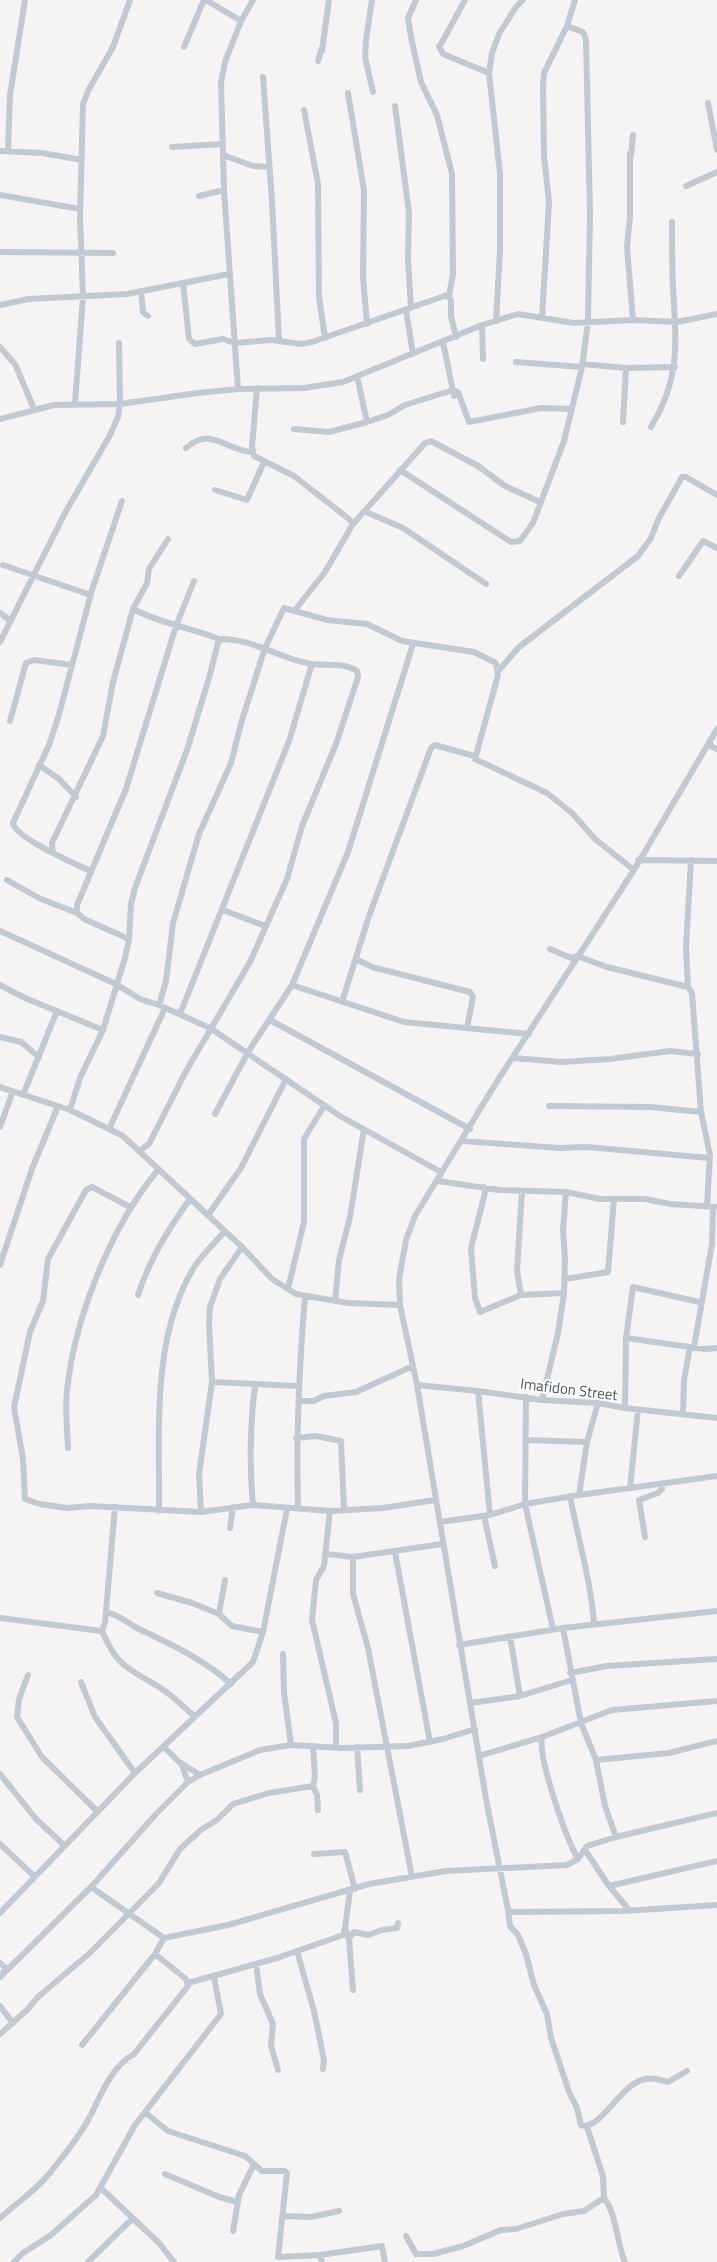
<svg xmlns="http://www.w3.org/2000/svg" width="717" height="2262" viewBox="0 0 717 2262" font-family="'Titillium Web',sans-serif">
<style>
.lines{fill:none;stroke-linecap:round;stroke-linejoin:round}
.minor{stroke:#c1cad2;stroke-width:6}
.labels{text-anchor:middle;dominant-baseline:central;stroke-width:4;stroke-linejoin:round;paint-order:stroke}
.street-label{font-size:15px;fill:#4a5661;stroke:#fff}
</style>
<rect width="100%" height="100%" fill="#f5f3f3"/>
<g class="lines">
<path class="minor" d="M206,0L241,21
M372,0L366,40L365,57L373,92
M416,0L408,18L411,37L421,82L437,115L452,174L453,274L449,296
M441,44L465,0
M439,46L443,54L489,73
M184,47L204,0
M322,51L329,0
M318,61L322,48
M263,77L272,201L279,340
M348,93L364,190L363,277L367,324
M708,103L717,150
M395,106L409,213L408,259L411,308
M304,110L318,184L319,297L325,338
M172,147L223,144
M0,151L42,153L82,160
M8,151L10,95L25,0
M630,153V216L627,247L633,320
M223,155L253,166L269,167
M631,156L633,135
M686,186L717,172
M0,195L80,209
M199,196L224,190
M0,252L113,253
M183,283L189,339L195,344L223,339L235,343L271,340L301,344L312,342L447,295L451,300V316L456,337
M141,291L143,312L148,316
M0,305L29,299L127,294L229,274
M406,310L413,354
M542,318L549,202L544,156L543,86L544,73L567,26L575,0
M496,321L500,249V174L489,73L492,53L499,34L516,7L523,0
M482,325L483,359
M443,342L454,396
M0,347L15,364L34,409
M516,362L582,367
M582,364L626,368L675,367
M357,376L367,422L388,415L405,405L453,390L458,392L469,422L541,408L572,409
M257,388L252,447L254,456L294,476L349,519L353,524L325,572L295,610
M238,389L224,190L221,83L225,62L241,21L253,0
M75,403L83,297L80,217L83,104L89,89L113,47L130,0
M0,419L54,405L120,404L198,393L238,389L304,388L343,382L482,325L518,314L574,323L633,320L677,322L717,314
M623,422L626,368
M651,427C681,378 676,343 673,287C672,266 672,244 672,222
M294,429L329,432L367,422
M186,448C211,426 225,450 252,452
M400,470L511,542L520,541L533,523L564,441L582,367L588,322L590,213L586,40L583,32L567,26
M215,490L247,500L264,462
M364,511L403,528L486,584
M353,524L425,443L431,441L478,466L505,486L540,502
M3,565L91,595
M679,576L703,541L717,548
M133,609C161,624 190,627 219,639
M0,613L11,621
M0,642L66,511L109,437L118,417L120,404L119,343
M499,670L519,647L638,556L651,538L658,520L682,477H686L717,495
M10,721L26,663L34,660L72,665
M717,729L634,870L496,1083L415,1216L406,1240L399,1279L400,1305L417,1385L486,1799L508,1910L513,1912L624,1911L717,1905
M709,742L712,747L717,749
M39,765L59,779L76,797
M53,853L52,843L103,736L113,682L133,609L147,583L149,569L168,539
M638,860L717,861
M91,871C77,865 14,837 13,823L49,745L58,718L92,590L122,501
M7,880L41,899L77,913
M223,910L265,926
M0,931L116,984L140,999L159,1005L210,1028L340,1116L441,1172
M129,939L84,919L77,913V905L126,789L176,626L194,581
M550,949L571,958L577,956L607,967L688,987L692,993L701,1112L710,1155L707,1206
M356,959L372,967L470,992L473,997L467,1028
M0,985L25,998L103,1030
M292,985L404,1022L529,1034
M688,987L686,947L691,860
M342,1002L369,916L431,748L435,745L474,756
M159,1005L166,981L173,923L199,834L231,763L242,720L265,648L284,608L327,620L367,624L402,641L474,652L496,663L498,675L475,759L547,793L572,813L595,839L634,870
M180,1014L289,741L312,664
M270,1020L470,1129
M0,1037L21,1042L39,1057
M514,1058L561,1062L610,1059L670,1051L698,1054
M0,1087L70,1110L123,1136L242,1247L272,1279L296,1294L348,1303L400,1305
M23,1095L57,1011
M549,1106L651,1107L701,1112
M70,1110L80,1078L103,1030L125,958L129,939L131,904L135,888L187,750L209,678L219,639C252,638 280,659 312,664C327,666 343,662 357,671L358,677L336,744L302,826L287,879L250,962L185,1073L149,1144L139,1151
M215,1114L248,1052L292,985L348,852L413,644
M0,1127L13,1091
M109,1129L165,1008
M462,1141L560,1148L587,1147L709,1158
M438,1181L499,1190L566,1192L600,1199H645L670,1204L717,1207
M484,1187L485,1193L471,1248L475,1298L480,1312L521,1295L564,1293
M130,1207L92,1187L86,1190L48,1259L43,1301L30,1332L14,1407L23,1459L25,1499L40,1504L67,1508L90,1506L201,1512L253,1505L330,1511L383,1508L435,1500
M208,1215L241,1168L286,1079
M0,1265L32,1169L58,1106
M565,1279L608,1272L614,1199
M288,1289L304,1222V1139L324,1106
M138,1295C149,1260 168,1229 190,1199
M521,1295L517,1271L522,1191
M335,1301L339,1260L350,1217L364,1129
M626,1338L633,1287L699,1302
M694,1347L712,1244L713,1207
M212,1382L297,1386
M417,1385L478,1391L542,1400L598,1403L625,1408L717,1418
M478,1391L490,1515
M526,1397L525,1504L553,1629
M542,1400L558,1333L564,1293L565,1259L563,1230L566,1192
M299,1401H314L324,1396L356,1392L413,1366
M625,1408L626,1338L704,1349L717,1348
M683,1413L684,1380L690,1347
M296,1438L316,1436L341,1441L344,1509
M525,1440L587,1442
M68,1448C67,1428 65,1409 67,1390C75,1317 111,1226 158,1170
M630,1488L638,1410
M579,1495L587,1442L598,1403
M570,1496C578,1539 591,1581 594,1624
M253,1505C249,1464 250,1426 255,1385
M298,1507C296,1437 299,1368 305,1297
M159,1511C160,1431 151,1340 193,1269C201,1255 215,1243 225,1231
M330,1511L324,1566L316,1580L312,1620L336,1723V1747
M201,1512L199,1474L212,1382L209,1323L210,1307L220,1279L242,1247
M484,1516L495,1566
M440,1522L490,1515L525,1504L579,1495L717,1476
M230,1528L233,1507
M645,1537L639,1500L658,1493L662,1489V1484
M395,1552L430,1742
M326,1554L353,1557L442,1544
M353,1557V1594L368,1648L412,1877
M157,1593L192,1603L219,1614L232,1626L263,1632
M106,1612C119,1615 126,1622 137,1628C170,1644 204,1659 231,1684
M219,1614L225,1580
M0,1618L102,1631C118,1668 127,1667 159,1687C172,1695 183,1706 195,1717
M563,1628L581,1723L596,1760L605,1806L616,1837L717,1813
M102,1631L105,1623L115,1507
M510,1636L520,1696
M459,1645L563,1628L717,1611
M283,1654L284,1692L291,1745
M570,1673L607,1666L717,1659
M28,1675L19,1699L17,1717L42,1757L98,1812
M81,1682L95,1717L135,1773
M471,1703L520,1696L572,1680
M164,1747L182,1765L188,1782
M357,1747L360,1790
M479,1756L542,1737
M596,1760L669,1753L717,1741
M181,1763L200,1775
M0,1774L36,1819L65,1846
M313,1786L317,1795L318,1810
M0,1844L35,1877
M585,1850L609,1886L630,1911
M314,1854L345,1852L355,1889
M578,1859C566,1838 538,1759 542,1737L612,1710L717,1701
M609,1886L717,1861
M91,1887L164,1938L228,1925L369,1884L446,1871L567,1865L578,1859L587,1846L616,1837
M350,1891L345,1928L349,1939L353,1990
M508,1910L510,1926L518,1935L526,1954L534,1985L547,2014L551,2038L569,2092L577,2108L581,2125C600,2132 621,2083 645,2079C653,2077 660,2080 668,2082L687,2071
M0,1913L135,1773L253,1662L263,1632L287,1509
M349,1938L354,1932L368,1935L382,1930L397,1928L398,1923
M297,1951L314,2011L324,2060L323,2069
M0,1963L5,1967L3,1974
M256,1964L260,1994L273,2024L271,2046L278,2070
M0,1977L91,1887L156,1814L188,1782L200,1775L260,1750L291,1745L342,1748L408,1746L443,1739L475,1729
M188,1983L277,1958L343,1935L345,1928
M0,2006L13,2023
M0,2034L27,2010L39,1996L91,1952L159,1883L180,1849L202,1829L217,1820L233,1804L269,1793L313,1786L315,1777L313,1746
M82,2045L155,1954L164,1938
M146,2113L168,2131L245,2156L262,2171H285L287,2173L278,2257L320,2255L322,2262
M587,2127L603,2176L604,2198
M165,2174L219,2197L237,2202
M101,2188L159,2243L174,2262
M283,2216L311,2217L339,2211
M0,2218C18,2202 39,2188 53,2169C65,2154 78,2138 87,2122C100,2099 109,2068 134,2054L188,1986L186,1979L155,1954
M233,2231L239,2195L254,2164
M406,2236L416,2254H433L463,2246L501,2230L516,2229L563,2214L584,2211L604,2198C616,2212 617,2244 625,2262
M320,2255L382,2246L385,2262
M14,2262L23,2253L51,2235L96,2195L135,2125L221,2014L214,1977
M88,2262L132,2219"/>
</g>
<g class="labels">
<g class="street-label">
<text transform="translate(569 1389) rotate(7)">Imafidon Street</text>
</g>
</g>
</svg>
